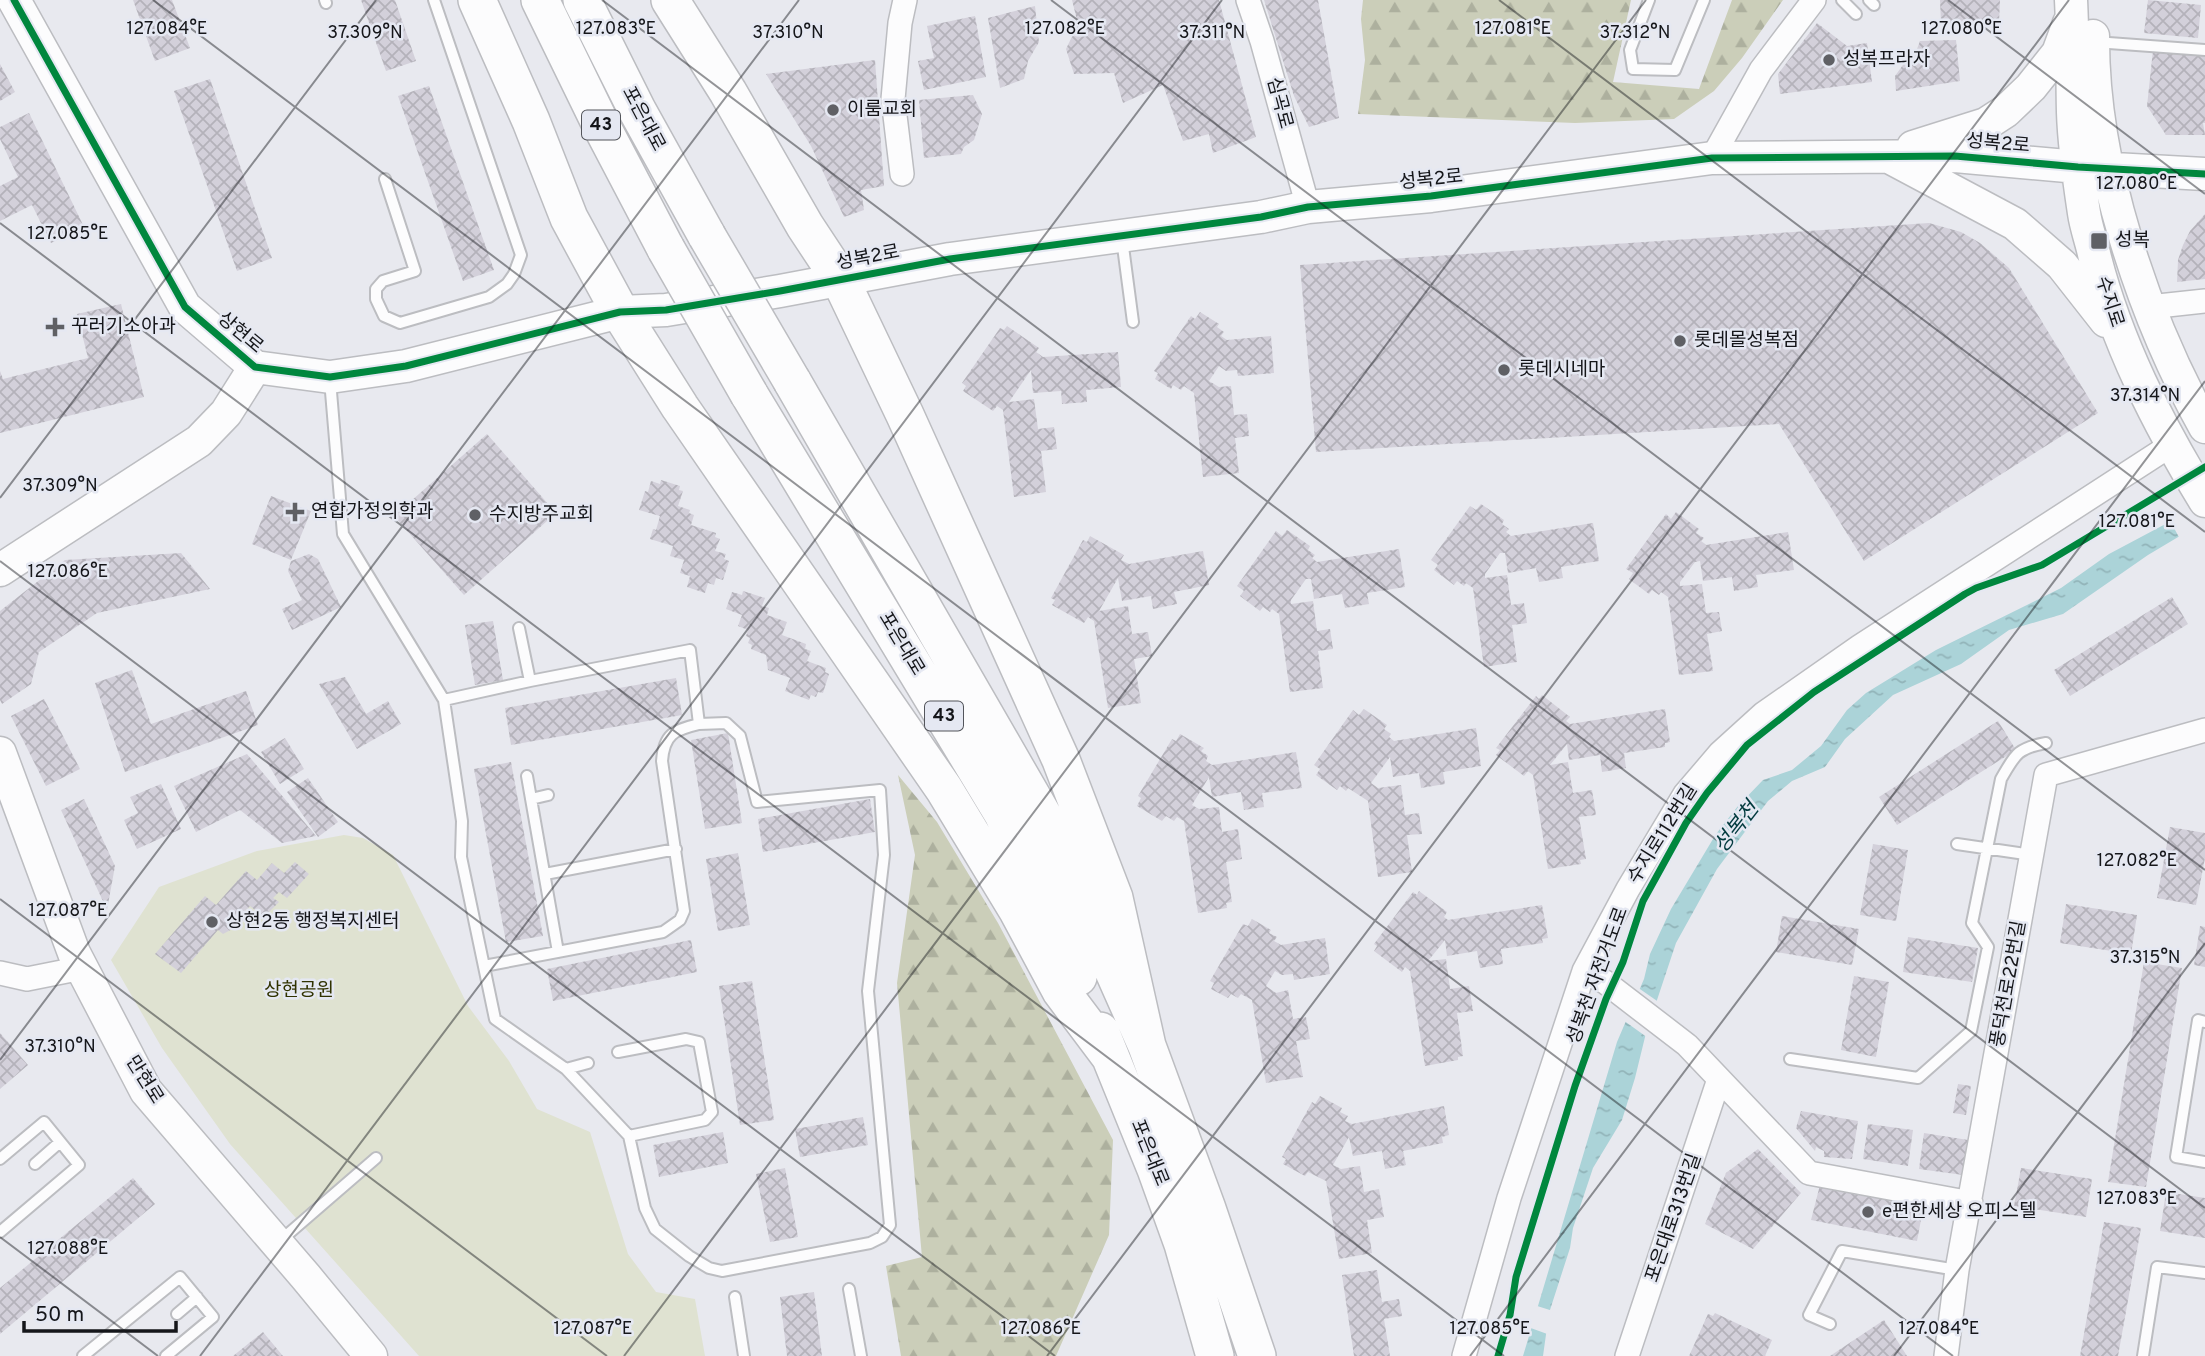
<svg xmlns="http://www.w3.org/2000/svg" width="2205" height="1356" viewBox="0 0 2205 1356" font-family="Overpass,'Noto Sans KR',sans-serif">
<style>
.forest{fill:url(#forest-firs)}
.park{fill:#dfe2d1}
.water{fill:url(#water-ripples)}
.pier{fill:#e8e9ef}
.building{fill:url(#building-cross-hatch)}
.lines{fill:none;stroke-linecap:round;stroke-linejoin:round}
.lane-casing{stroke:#bcbdc1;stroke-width:14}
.street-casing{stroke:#bcbdc1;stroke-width:26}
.secondary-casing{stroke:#bcbdc1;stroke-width:35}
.primary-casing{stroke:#bcbdc1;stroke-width:40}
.lane{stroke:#fcfcfd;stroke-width:10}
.street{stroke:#fcfcfd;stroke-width:23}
.secondary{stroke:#fcfcfd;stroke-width:32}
.primary{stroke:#fcfcfd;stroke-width:37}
.primary-bridge-casing{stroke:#bcbdc1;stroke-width:40;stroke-linecap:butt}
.primary-bridge{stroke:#fcfcfd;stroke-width:37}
.cycleway-casing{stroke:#e5e8f2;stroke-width:11}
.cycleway{stroke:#00873e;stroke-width:7}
.ticks{fill:none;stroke:#15161a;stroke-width:2;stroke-opacity:0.45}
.poi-dot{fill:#5f6065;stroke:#e5e8f2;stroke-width:2.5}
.labels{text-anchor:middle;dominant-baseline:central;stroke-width:5;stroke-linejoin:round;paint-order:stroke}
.shield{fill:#e5e8f2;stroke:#53555b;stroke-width:2}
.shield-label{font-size:18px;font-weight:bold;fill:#15161a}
.poi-label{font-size:19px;fill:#15161a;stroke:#e5e8f2;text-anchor:start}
.street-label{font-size:19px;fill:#15161a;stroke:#e5e8f2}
.park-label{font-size:19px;fill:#303200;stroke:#e5e8f2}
.water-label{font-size:21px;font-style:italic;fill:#023a3e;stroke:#e5e8f2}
.ticks-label{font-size:18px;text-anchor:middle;fill:#15161a;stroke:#e5e8f2;stroke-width:5;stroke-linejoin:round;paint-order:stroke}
</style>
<defs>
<pattern id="forest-firs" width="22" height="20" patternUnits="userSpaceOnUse" patternTransform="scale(1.75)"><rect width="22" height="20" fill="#cbceb9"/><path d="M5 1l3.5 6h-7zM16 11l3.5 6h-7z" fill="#adb09e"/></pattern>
<pattern id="water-ripples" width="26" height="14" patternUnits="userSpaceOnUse" patternTransform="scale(1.75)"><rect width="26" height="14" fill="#abd3d8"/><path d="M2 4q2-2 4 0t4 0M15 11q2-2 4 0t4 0" fill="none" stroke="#92b4b9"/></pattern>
<pattern id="building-cross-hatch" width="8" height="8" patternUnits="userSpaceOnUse" patternTransform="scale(1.75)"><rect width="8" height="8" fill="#d3d0da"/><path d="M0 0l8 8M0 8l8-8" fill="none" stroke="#b4b2ba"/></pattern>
</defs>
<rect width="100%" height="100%" fill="#e8e9ef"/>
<path class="forest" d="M1363,0H1631L1613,82L1699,89L1732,0H1783L1742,58L1714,91L1674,119L1575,123L1358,114L1365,60L1361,19Z
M898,775L937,822L998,923L1113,1140L1109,1235L1056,1356H901L886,1266L922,1257L897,983L915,855Z"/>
<path class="park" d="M344,835L363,838L393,855L468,1006L509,1061L537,1109L590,1132L628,1254L656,1292L695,1299L705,1356H419L230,1144L162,1048L111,960L159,887L257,851Z"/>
<path class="water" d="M2205,503V521L2148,555L2063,614L2009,630L1961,664L1893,695L1845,739L1825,767L1792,781L1768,801L1717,869L1676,943L1646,1033L1635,1078L1622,1120L1593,1168L1573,1228L1570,1248L1549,1313L1543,1356H1523L1617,1042L1644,979L1650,954L1671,909L1716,834L1738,806L1763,780L1792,770L1821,746L1847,710L1866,693L1936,650L2061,588L2109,554Z"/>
<path class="pier" d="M2205,499V525L2180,539L2169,519Z
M1637,987L1660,1003L1648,1038L1623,1020Z
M1534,1305L1553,1311L1550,1335L1528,1327Z"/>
<path class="building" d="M133,0H172L190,48L155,61Z
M361,0H395L416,61L386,71Z
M1072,0H1219L1256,137L1213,153L1209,134L1183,141L1163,85L1123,103L1114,73L1074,74L1066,49L1078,24Z
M1264,0H1318L1339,118L1309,127L1294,96Z
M1940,0H2000L1999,23L1941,24Z
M2148,0L2201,5L2198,38L2144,33Z
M1035,6L1039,42L1028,61L1024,79L1000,88L988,18Z
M975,16L986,77L924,90L918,61L934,58L927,26Z
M1817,23L1847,46L1867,43L1872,82L1780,94L1778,74Z
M1956,40L1960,81L1896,91L1895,76L1905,62L1914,57L1920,41Z
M2153,50L2205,56V123H2203L2205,135H2166L2147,106Z
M875,60L884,186L861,190L864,210L844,217L811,146L766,74Z
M0,64L15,92L0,101Z
M210,79L272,258L237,271L174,91Z
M429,86L494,270L463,281L398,96Z
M973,95L982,114L974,140L964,147L961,154L924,158L919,100Z
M29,113L84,227L51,243L32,205L0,221V186L18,177L0,139V127Z
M2205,214V279L2177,282L2178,260L2183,245L2190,231Z
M1929,223L1961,232L1980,243L2009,268L2098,413L1864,561L1779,424L1316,452L1300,265Z
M121,304L144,397L0,433V371L3,379L88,358L77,314Z
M1200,312L1219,324L1217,327L1224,332L1221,336L1227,340L1271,336L1274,373L1238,376L1237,370L1226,371L1219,366L1209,381L1219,387L1231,386L1234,415L1247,414L1249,436L1235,438L1239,473L1203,477L1194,393L1184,386L1181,390L1173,385L1171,389L1155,379L1158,373L1154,371L1191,316L1195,319Z
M1007,326L1039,348L1036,352L1043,357L1118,352L1121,387L1086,390L1087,402L1062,404L1061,391L1033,393L1031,370L1009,402L1034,399L1038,429L1054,427L1057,449L1041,451L1046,492L1014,497L1003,410L997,406L993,411L963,391L966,386L962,383L1000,328L1004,330Z
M487,434L556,513L464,595L394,516Z
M661,480L680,486L679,490L683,491L678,506L690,510L689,513L694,515L691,525L716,533L715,537L720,539L715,551L726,554L724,559L729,561L723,580L716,578L714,585L708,583L705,593L687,587L690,576L680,573L684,560L670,556L673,546L650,539L653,529L656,530L660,516L639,510L645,491L648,492L651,481L660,484Z
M271,496L311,511L291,560L252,544Z
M1481,504L1504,520L1502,524L1509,529L1506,532L1511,536L1593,523L1599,561L1561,567L1563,578L1539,582L1536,568L1508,573L1505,553H1500L1485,574V578L1507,575L1511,605L1524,603L1527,623L1512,625L1517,662L1484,667L1473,588L1466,583L1464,586L1457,581L1454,585L1434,570L1438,565L1431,560L1470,506L1476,510Z
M1676,512L1699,529L1696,533L1704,538L1701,541L1706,545L1788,532L1794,570L1756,575L1758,587L1734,591L1732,577L1703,581L1700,561L1695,562L1680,582V586L1702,584L1706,613L1719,612L1722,631L1707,634L1713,671L1679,675L1668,597L1661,592L1659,595L1652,590L1649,594L1629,579L1633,573L1626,569L1666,514L1671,519Z
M1287,530L1310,546L1308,550L1315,555L1312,558L1317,562L1399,549L1405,587L1367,593L1369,604L1345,608L1342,594L1314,599L1311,579H1306L1291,600V604L1313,601L1317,631L1330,629L1333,649L1318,651L1323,688L1290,692L1279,614L1272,609L1270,612L1263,607L1260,611L1240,596L1244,591L1237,586L1276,531L1282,536Z
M1090,536L1124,555L1121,560L1129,564L1203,551L1209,585L1174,592L1177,604L1153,609L1151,596L1122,601L1118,578L1099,611L1128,606L1132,634L1148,632L1152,656L1134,659L1141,703L1108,708L1094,621L1088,617L1084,623L1052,605L1055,600L1051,598L1083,540L1087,542Z
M181,553L210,589L97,613L39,652L31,684L2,704L0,700V611L65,560Z
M309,554L318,559L341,607L292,630L282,609L302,600L288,571L291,561Z
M743,591L765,598L762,606L769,608L767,615L787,622L782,635L806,644L805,649L811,651L807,661L826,668L825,672L829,674L823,693L818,692L816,697L811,695L809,700L785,691L790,678L768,670L766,655L751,649L752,645L748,643L750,638L746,636L748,630L738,626L742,615L726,609L732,592L742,595Z
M2172,597L2188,624L2070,696L2054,670Z
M493,621L503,680L475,685L465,625Z
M132,670L151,724L246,691L258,725L125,772L95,683Z
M345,677L366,714L388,701L401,724L357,749L319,684Z
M676,678L682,715L511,745L505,708Z
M1542,695L1570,717L1566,721L1570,724L1665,709L1670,742L1665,743V747L1624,753L1626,768L1602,772L1600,755L1569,760L1567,744L1550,765L1568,762L1573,793L1592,790L1596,815L1579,817L1586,859L1580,860L1581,864L1548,869L1533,775L1528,771L1524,776L1496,755L1500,750L1496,748L1536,696L1539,699Z
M44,699L80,769L46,786L11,716Z
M1364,709L1387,725L1384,729L1391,734L1389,737L1394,741L1476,728L1481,766L1443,772L1445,784L1421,788L1419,773L1393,777L1390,757L1371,783L1378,788L1401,785L1405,815L1419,813L1422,834L1407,835L1412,872L1378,877L1368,801L1348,788L1346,791L1340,786L1337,790L1316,775L1320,769L1314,765L1353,710L1359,715Z
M1998,721L2016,750L1897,825L1879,797Z
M728,733L742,823L705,829L691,740Z
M1180,734L1204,748L1201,751L1208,756L1206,761L1212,765L1296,752L1302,788L1262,793L1264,807L1244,810L1241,792L1212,797L1209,777L1192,805L1199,809L1219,807L1222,832L1238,829L1242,859L1226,862L1232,902L1226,903L1227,908L1198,913L1184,821L1177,817L1174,821L1166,816L1162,821L1137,806L1141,798L1138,796L1172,739L1176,741Z
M285,738L304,769L280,784L261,752Z
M247,754L316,836L282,843L240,810L196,832L174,786Z
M511,762L543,936L506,942L474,769Z
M308,778L338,822L318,837L287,792Z
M161,784L181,829L137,849L124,820L138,813L130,797Z
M84,799L115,866L107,910L61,810Z
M870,799L875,832L763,852L758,819Z
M2170,827L2205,833V858L2196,905L2157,898Z
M1873,844L1908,850L1896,921L1860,915Z
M738,853L750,925L718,931L706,859Z
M295,862L309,874L287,898L279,892L273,898L279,902L264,917L250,906L243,913L247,917L238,926L223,934L218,930L181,973L155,954L205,896L216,905L246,871L257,880L272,863L284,873Z
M1419,891L1447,912L1444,917L1448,920L1542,905L1548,938L1542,939L1543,943L1501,949L1503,964L1480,968L1477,951L1447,956L1445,940L1428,961L1446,959L1450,989L1469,986L1473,1011L1457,1013L1463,1056L1458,1057V1060L1425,1066L1410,971L1405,967L1402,972L1374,951L1377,946L1374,944L1413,892L1417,895Z
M2066,904L2137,915L2131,954L2060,943Z
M1782,916L1859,929L1852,965L1776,952Z
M1252,919L1271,930L1269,933L1277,937L1274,941L1281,945L1325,938L1330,974L1294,980L1293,974L1282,975L1275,971L1266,986L1276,993L1288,990L1293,1019L1306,1017L1310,1039L1296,1041L1303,1077L1266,1083L1252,1000L1241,994L1238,998L1231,994L1228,998L1211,989L1214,983L1210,981L1243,924L1248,926Z
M2200,926L2205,927V967L2194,965Z
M1908,937L1978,948L1972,982L1903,972Z
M691,940L697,972L553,1001L547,969Z
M2144,962L2182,968L2146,1187L2108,1182Z
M1854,976L1889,982L1876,1057L1841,1050Z
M752,981L774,1120L740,1125L719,986Z
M0,1033L28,1065L0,1089Z
M1958,1084L1971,1086L1966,1115L1953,1113Z
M1320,1096L1342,1108L1340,1112L1348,1116L1345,1121L1352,1124L1444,1106L1449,1135L1442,1137L1443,1143L1403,1151L1406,1165L1385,1169L1382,1151L1353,1156L1349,1137L1333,1165L1341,1169L1360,1166L1364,1192L1379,1189L1384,1217L1367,1220L1372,1253L1339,1259L1326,1181L1308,1172L1305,1176L1283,1164L1286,1159L1282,1157L1312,1102L1315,1104Z
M1801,1111L1858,1121L1852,1159L1824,1157V1151L1816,1147L1815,1151L1796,1128Z
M863,1117L868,1145L800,1157L795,1129Z
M1868,1124L1913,1130L1908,1166L1863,1159Z
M723,1132L728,1163L659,1177L653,1145Z
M1924,1133L1968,1140L1963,1175L1919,1169Z
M1758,1149L1801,1193L1753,1249L1705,1224L1726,1173Z
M785,1168L798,1237L770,1242L756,1174Z
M2021,1168L2092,1179L2086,1217L2014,1206Z
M133,1178L155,1204L0,1334V1288Z
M1821,1181L1924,1204L1917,1241L1811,1220Z
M2166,1192L2205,1198V1238L2160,1231Z
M2104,1222L2141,1228L2118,1356H2080Z
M1377,1270L1382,1302L1399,1299L1402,1316L1384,1319L1390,1356H1354L1342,1275Z
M814,1292L822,1356H787L780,1297Z
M1715,1313L1772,1340L1765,1356H1689L1708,1314L1713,1316Z
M1884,1320L1907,1356H1830Z
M263,1332L283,1356H233Z"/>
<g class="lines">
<g class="lane-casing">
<path id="lane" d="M325,0L326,3
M1649,0L1630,50L1633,69L1675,70L1704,0
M1842,0L1856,14
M1869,0L1874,5
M2095,42L2205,50
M385,179L415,271L383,281L376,289V299L384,316L400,323L489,297L507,284L514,274L521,255L434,0
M1122,239L1133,322
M330,380L343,534L444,700L462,821L461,857L495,1019L566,1069L629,1136L645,1208L655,1229L689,1256L709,1268L722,1271L870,1243L882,1237L890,1225L868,991L884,855L880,790L757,802L740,736L726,723L699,724
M444,700L530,681
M527,776L558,952
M531,799L548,795
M1957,844L2032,855
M545,874L676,849
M484,966L663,932L680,920L684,911L662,761C664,734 674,730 699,724L690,650L530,681L519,628
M2205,1022L2198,1020L2176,1157L2205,1162
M618,1052L686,1039L699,1042L712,1112L705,1120L629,1136
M1790,1059L1918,1078L1971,1031L1988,947L1972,923L2001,779C2015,755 2017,748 2046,743
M566,1069L588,1063
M0,1159L44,1122L79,1165L0,1232
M35,1164L60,1142
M280,1241L376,1158
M849,1289L861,1356
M735,1297L744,1356
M177,1314L197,1297
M1830,1324L1809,1315L1842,1251L1957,1270
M83,1356L180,1277L213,1317L166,1356
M2143,1356L2157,1267L2205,1273"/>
</g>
<g class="street-casing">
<path id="street" d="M1248,0L1262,41L1308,207
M1712,158L1761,70L1814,0
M902,174L893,99L900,23L905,0
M2149,307L2205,301
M1584,971L1605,982L1687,1045L1809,1173L1971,1203
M0,973L27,979L82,968
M1464,1356L1509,1198L1584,971L1628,889L1685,794L1720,753L1763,714L1859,647L2171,445
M1627,1356L1719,1079
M1946,1356L1957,1270L2046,775L2205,730"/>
</g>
<g class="secondary-casing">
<path id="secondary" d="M14,0L185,307L255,367L330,377L406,366L620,312L666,310L780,291L950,259L1261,217L1308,207L1431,196L1712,158L1955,156L2078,167L2205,174
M2071,0C2073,37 2072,75 2073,112C2074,145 2079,180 2084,213C2086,227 2091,240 2094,254C2116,342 2158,424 2205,501
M2093,36C2092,164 2143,316 2205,427
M1913,147L1986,124L2006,111L2031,87L2058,53L2069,23
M1891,158L2015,224L2062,265L2106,321
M0,570L199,441L226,413L255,367
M0,753L74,953L146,1091L306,1277L371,1356"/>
</g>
<g class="primary-casing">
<path id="primary" d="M477,0L531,121L569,218L620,312L680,407L944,789L1018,911L1061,991L1109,1055
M540,0L603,129L666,249
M582,0L637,110L707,236
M670,0L728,92L805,226L840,279L905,415L1061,760L1114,898L1147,1046
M792,381L1050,828L1147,1046L1207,1209L1257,1356
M749,394L1003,814L1057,927L1078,977
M1100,1031L1156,1169L1183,1244L1215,1356"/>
</g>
<use href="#lane" class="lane"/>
<use href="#street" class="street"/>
<use href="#secondary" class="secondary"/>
<use href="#primary" class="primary"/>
<g class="primary-bridge-casing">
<path id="primary-bridge" d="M707,236L792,381
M666,249L749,394"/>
</g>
<use href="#primary-bridge" class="primary-bridge"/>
<g class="cycleway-casing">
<path id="cycleway" d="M14,0L185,307L255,367L330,377L406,366L620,312L666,310L780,291L950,259L1261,217L1308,207L1431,196L1712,158L1955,156L2078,167L2205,174
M1498,1356L1510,1315L1516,1277L1575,1086L1606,999L1623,962L1643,901L1686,823L1707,793L1747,745L1814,692L1965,594L1976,588L2042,565L2205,467"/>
</g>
<use href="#cycleway" class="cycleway"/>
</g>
<path class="ticks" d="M153,0L1953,1356M602,0L2205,1208M1051,0L2205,870M1499,0L2205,532M1948,0L2205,194M0,223L1504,1356M0,498L376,0M0,561L1055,1356M0,899L607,1356M0,1060L799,0M0,1237L158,1356M200,1356L1222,0M624,1356L1646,0M1047,1356L2069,0M1470,1356L2205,381M1894,1356L2205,943"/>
<g class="poi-dot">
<circle cx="1829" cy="60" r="7"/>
<circle cx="833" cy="110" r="7"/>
<rect x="2090" y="232" width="18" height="18" rx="3.5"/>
<path d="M51.5 316.5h7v7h7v7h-7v7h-7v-7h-7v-7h7z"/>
<circle cx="1680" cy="341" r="7"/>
<circle cx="1504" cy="370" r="7"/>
<path d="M291.5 501.5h7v7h7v7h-7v7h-7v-7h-7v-7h7z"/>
<circle cx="475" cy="515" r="7"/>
<circle cx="212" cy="922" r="7"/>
<circle cx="1868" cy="1212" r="7"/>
</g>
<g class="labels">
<g class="shield">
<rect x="582" y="110.5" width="38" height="29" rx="5"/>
<rect x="925" y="701.5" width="38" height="29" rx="5"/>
</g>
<g class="shield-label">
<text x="601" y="125">43</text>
<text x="944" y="716">43</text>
</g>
<g class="poi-label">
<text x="1843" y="60">성복프라자</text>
<text x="847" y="110">이룸교회</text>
<text x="2115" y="241">성복</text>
<text x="71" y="327">꾸러기소아과</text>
<text x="1694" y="341">롯데몰성복점</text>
<text x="1518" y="370">롯데시네마</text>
<text x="311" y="512">연합가정의학과</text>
<text x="489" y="515">수지방주교회</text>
<text x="226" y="922">상현2동 행정복지센터</text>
<text x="1882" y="1212">e편한세상 오피스텔</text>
</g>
<g class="street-label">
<text transform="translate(1279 103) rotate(75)">심곡로</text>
<text transform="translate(643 119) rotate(62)">포은대로</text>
<text transform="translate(1998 144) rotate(5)">성복2로</text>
<text transform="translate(1431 180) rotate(-6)">성복2로</text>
<text transform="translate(868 258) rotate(-11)">성복2로</text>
<text transform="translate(2109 302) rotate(72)">수지로</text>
<text transform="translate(240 333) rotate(40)">상현로</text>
<text transform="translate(901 644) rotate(59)">포은대로</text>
<text transform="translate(1663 834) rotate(-58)">수지로112번길</text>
<text transform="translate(1598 976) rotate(-70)">성복천 자전거도로</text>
<text transform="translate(2009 984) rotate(-80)">풍덕천로22번길</text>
<text transform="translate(144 1080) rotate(58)">만현로</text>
<text transform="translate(1149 1153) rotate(68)">포은대로</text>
<text transform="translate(1674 1218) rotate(-71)">포은대로313번길</text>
</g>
<g class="park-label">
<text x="299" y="991">상현공원</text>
</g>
<g class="water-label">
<text transform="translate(1737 828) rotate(-52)">성복천</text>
</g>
</g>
<g class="ticks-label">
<text x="167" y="34">127.084°E</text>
<text x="1065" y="34">127.082°E</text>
<text x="1513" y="34">127.081°E</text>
<text x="1962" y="34">127.080°E</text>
<text x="616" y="34">127.083°E</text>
<text x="365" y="38">37.309°N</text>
<text x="788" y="38">37.310°N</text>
<text x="1212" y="38">37.311°N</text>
<text x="1635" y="38">37.312°N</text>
<text x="2137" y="189">127.080°E</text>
<text x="68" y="239">127.085°E</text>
<text x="2145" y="401">37.314°N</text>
<text x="60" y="491">37.309°N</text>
<text x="2137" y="527">127.081°E</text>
<text x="68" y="577">127.086°E</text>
<text x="2137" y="866">127.082°E</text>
<text x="68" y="916">127.087°E</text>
<text x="2145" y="963">37.315°N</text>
<text x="60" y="1052">37.310°N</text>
<text x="2137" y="1204">127.083°E</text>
<text x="68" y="1254">127.088°E</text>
<text x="593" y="1334">127.087°E</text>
<text x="1041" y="1334">127.086°E</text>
<text x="1490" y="1334">127.085°E</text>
<text x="1939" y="1334">127.084°E</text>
</g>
<path d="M24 1321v10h152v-10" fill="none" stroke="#15161a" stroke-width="3.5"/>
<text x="35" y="1321" font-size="21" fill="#15161a" stroke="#e5e8f2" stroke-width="5" paint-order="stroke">50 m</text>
</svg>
